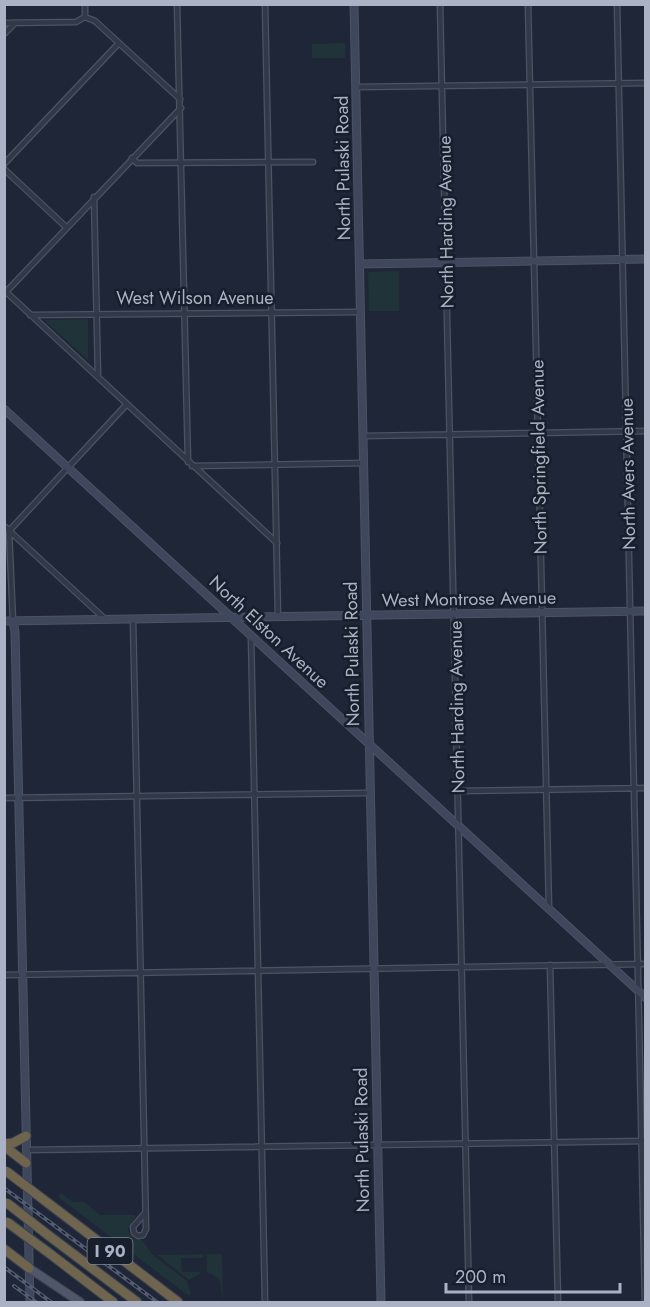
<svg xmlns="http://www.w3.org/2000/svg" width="650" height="1307" viewBox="0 0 650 1307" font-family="Jost,sans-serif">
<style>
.green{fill:#203339}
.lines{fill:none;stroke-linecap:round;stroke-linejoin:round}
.street-casing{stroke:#4c5363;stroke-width:7}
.secondary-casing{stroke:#4c5363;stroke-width:9}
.primary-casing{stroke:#3b4252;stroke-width:10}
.highway-casing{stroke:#39404f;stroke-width:11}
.street{stroke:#313848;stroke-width:4.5}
.secondary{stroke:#3f475c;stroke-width:7}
.primary{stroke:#4f5769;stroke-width:8}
.highway{stroke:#6f654e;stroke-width:9}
.rail-casing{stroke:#535c70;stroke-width:4}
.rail{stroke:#171e2c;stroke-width:1.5;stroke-dasharray:4.5;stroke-linecap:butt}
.highway-bridge-casing{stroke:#39404f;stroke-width:11;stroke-linecap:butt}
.highway-bridge{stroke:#6f654e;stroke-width:9}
.labels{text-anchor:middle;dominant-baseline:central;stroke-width:5;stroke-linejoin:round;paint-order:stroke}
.shield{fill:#171e2c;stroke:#7f8697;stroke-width:1.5}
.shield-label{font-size:16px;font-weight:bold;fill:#abb2c5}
.street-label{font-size:18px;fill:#abb2c5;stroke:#171e2c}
</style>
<rect width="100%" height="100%" fill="#1e2638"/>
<path class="green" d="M345,43V58H312V44Z
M399,271V311H369L368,272Z
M88,319V360L44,320Z
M61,1193L73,1202H84L100,1215H134L136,1217L128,1228C128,1235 134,1241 142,1240L153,1255L187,1281L191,1294L189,1296L58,1197Z
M222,1254L223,1302L220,1280L212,1274L207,1273V1255H203V1258H181L182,1272H200V1274L189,1280L157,1255Z"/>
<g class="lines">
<g class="street-casing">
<path id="street" d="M85,4V17
M177,4L188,462
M265,4L278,617
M440,4L469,1302
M528,4L549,908
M617,4L645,1302
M85,17L95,21L180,99
M4,23L76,22L85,17
M4,34L15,23
M356,87L646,83
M132,158L137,163L313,162
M4,164L119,43
M4,169L66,227
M94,197L98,377
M4,290L277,543
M5,293L181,108
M30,315L360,312
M363,436L646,431
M192,466L364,463
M4,526L106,620
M133,619L146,1229L143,1235L138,1236L134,1233L133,1227L145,1213
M13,621L9,531L127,404
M251,636L265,1302
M458,791L646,788
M4,798L369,793
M550,965L558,1302
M4,975L646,964
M26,1150L646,1141"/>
</g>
<g class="secondary-casing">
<path id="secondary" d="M354,4L381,1302
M360,264L646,259
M4,409L646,998
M4,621L646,611
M13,621L15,632L30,1302"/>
</g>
<g class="primary-casing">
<path id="primary" d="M29,1268L80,1302"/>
</g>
<g class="highway-casing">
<path id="highway" d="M4,1144L13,1143L26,1136
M4,1146L26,1163
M48,1203L178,1302
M48,1235L137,1302
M4,1249L29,1268
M49,1253L113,1302"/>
</g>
<use href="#street" class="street"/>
<use href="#secondary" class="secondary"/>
<use href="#primary" class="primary"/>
<use href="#highway" class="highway"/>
<g class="rail-casing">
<path id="rail" d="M4,1188L157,1302
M4,1267L51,1302
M14,1286L36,1302"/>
</g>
<use href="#rail" class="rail"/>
<g class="highway-bridge-casing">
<path id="highway-bridge" d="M6,1171L48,1203
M7,1203L48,1235
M7,1222L49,1253"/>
</g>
<use href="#highway-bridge" class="highway-bridge"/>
</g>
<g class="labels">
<rect class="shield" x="87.5" y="1238" width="45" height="26" rx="4.5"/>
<g class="shield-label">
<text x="110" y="1251">I 90</text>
</g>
<g class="street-label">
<text transform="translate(343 168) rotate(-91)">North Pulaski Road</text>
<text transform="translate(446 222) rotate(-91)">North Harding Avenue</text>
<text x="195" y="298">West Wilson Avenue</text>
<text transform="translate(539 457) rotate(-91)">North Springfield Avenue</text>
<text transform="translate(628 474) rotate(-91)">North Avers Avenue</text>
<text transform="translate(469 599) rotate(-1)">West Montrose Avenue</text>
<text transform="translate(269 632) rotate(43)">North Elston Avenue</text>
<text transform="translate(352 654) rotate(-91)">North Pulaski Road</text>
<text transform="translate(457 707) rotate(-91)">North Harding Avenue</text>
<text transform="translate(362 1140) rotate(-91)">North Pulaski Road</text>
</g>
</g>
<rect width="650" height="1307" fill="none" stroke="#abb2c5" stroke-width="12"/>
<path d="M446 1283v9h174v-9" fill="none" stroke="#abb2c5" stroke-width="3"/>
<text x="455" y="1283" font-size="18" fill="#abb2c5" stroke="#171e2c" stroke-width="4.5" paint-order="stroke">200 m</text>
</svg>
